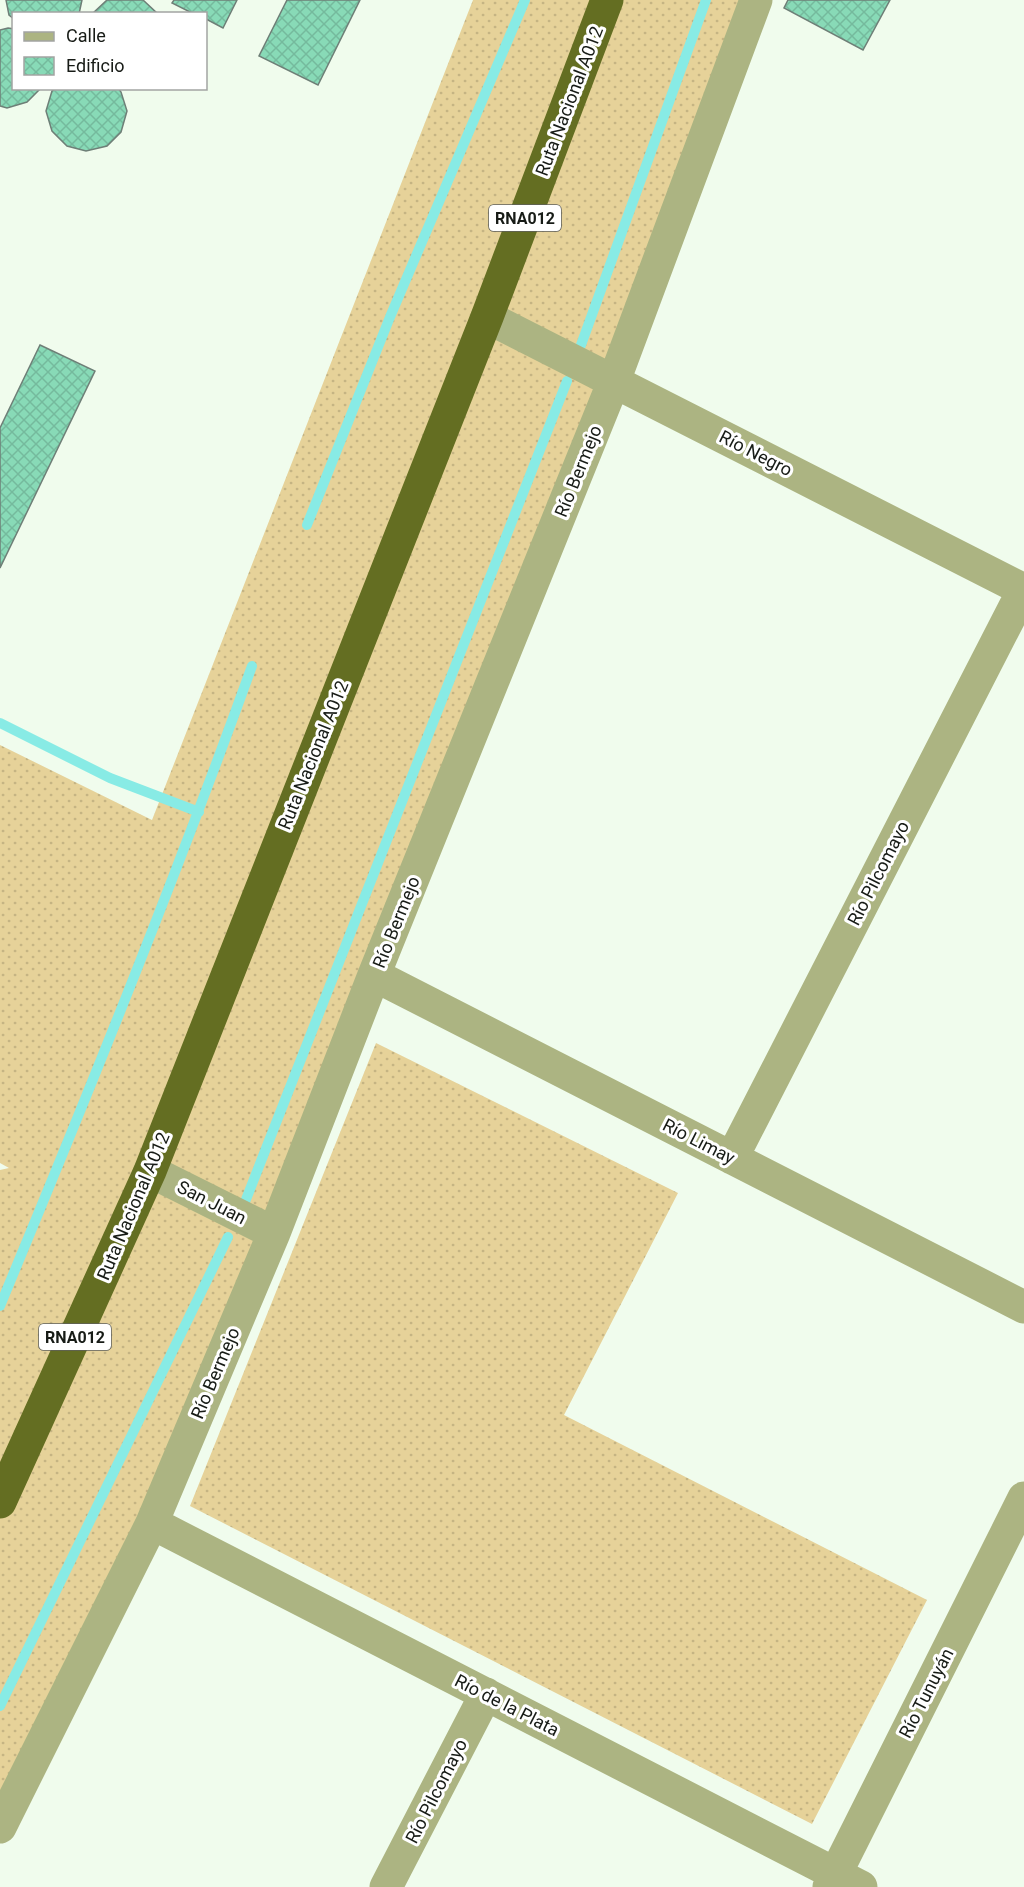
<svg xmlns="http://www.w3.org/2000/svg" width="1024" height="1887" viewBox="0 0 1024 1887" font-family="Roboto,sans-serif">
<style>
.grass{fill:url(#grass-dots)}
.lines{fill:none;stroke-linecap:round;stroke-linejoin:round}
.stream{stroke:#88ebe5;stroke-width:10}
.building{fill:url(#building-cross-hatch);stroke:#6e7f77;stroke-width:1.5}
.minor{stroke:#acb482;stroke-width:33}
.trunk{stroke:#646e22;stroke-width:33}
.labels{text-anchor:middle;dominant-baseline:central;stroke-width:6;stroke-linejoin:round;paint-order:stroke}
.shield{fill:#fff;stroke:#5d5f5c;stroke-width:1.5}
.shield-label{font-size:16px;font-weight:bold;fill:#171b16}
.street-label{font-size:18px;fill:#171b16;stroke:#fff}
</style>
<defs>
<pattern id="grass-dots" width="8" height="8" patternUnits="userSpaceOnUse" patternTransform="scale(1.5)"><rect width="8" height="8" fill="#e6d299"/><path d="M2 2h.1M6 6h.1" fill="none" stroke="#c5b483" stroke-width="1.8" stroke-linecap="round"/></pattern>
<pattern id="building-cross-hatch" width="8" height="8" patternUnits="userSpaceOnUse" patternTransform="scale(1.5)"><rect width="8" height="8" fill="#88dab7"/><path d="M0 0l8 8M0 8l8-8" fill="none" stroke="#75ba9d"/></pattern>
</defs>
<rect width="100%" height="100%" fill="#f0fced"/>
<path class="grass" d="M473,0H756L274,1233L0,1827V1170L9,1168L0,1163V745L152,820Z
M376,1043L678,1193L564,1415L927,1600L812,1824L190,1506Z"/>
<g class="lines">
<path class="stream" d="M581,345L706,0
M307,525L390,317L525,0
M0,723L110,778L199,812
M245,1202L567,381
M0,1306C88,1094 174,882 252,666
M0,1706L228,1237"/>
</g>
<path class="building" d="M6,0H82L79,14H14V19L9,15Z
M143,0L158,14H92L107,0Z
M174,0H237L223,28L206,19V14H194L172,3Z
M287,0H360L318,85L259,56Z
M788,0H890L863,50L784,8Z
M8,28L14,29V88H41L27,102L7,108L0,106V30Z
M55,88H118L121,92L127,111L121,132L107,146L86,151L67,146L52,131L46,111L52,91Z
M40,345L95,371L0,568V428Z"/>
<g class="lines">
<path class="minor" d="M487,317L1024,590
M374,975L1024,1307
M732,1158L1024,589
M150,1171L274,1233
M152,1523L861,1887
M0,1827L152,1523L274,1233L374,975L614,381L756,0
M386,1887L486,1694
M829,1887L1024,1498"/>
<path class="trunk" d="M0,1502L150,1171L487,317L607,0"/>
</g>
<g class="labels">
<g class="shield">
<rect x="489" y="205" width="72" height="26" rx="4.5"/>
<rect x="39" y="1324" width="72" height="26" rx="4.5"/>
</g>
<g class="shield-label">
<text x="525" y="218">RNA012</text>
<text x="75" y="1337">RNA012</text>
</g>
<g class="street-label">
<text transform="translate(569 101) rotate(-69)">Ruta Nacional A012</text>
<text transform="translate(756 453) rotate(27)">Río Negro</text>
<text transform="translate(578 471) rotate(-68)">Río Bermejo</text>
<text transform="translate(313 755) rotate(-68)">Ruta Nacional A012</text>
<text transform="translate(878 873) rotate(-63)">Río Pilcomayo</text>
<text transform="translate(396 922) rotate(-68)">Río Bermejo</text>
<text transform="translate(699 1141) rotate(27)">Río Limay</text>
<text transform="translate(212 1202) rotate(27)">San Juan</text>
<text transform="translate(133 1206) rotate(-67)">Ruta Nacional A012</text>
<text transform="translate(215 1373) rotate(-67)">Río Bermejo</text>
<text transform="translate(926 1693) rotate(-63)">Río Tunuyán</text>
<text transform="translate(507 1705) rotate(27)">Río de la Plata</text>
<text transform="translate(436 1791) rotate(-63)">Río Pilcomayo</text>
</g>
</g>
<rect x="12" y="12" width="195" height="78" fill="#ffffff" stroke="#a2a4a2" stroke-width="1.5"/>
<rect x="24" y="32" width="30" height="9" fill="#acb482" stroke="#a2a4a2" stroke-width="1.5"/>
<text x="66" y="42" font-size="18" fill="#171b16">Calle</text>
<rect x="24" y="57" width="30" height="18" fill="url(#building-cross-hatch)" stroke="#a2a4a2" stroke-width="1.5"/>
<text x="66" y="72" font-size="18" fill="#171b16">Edificio</text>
</svg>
